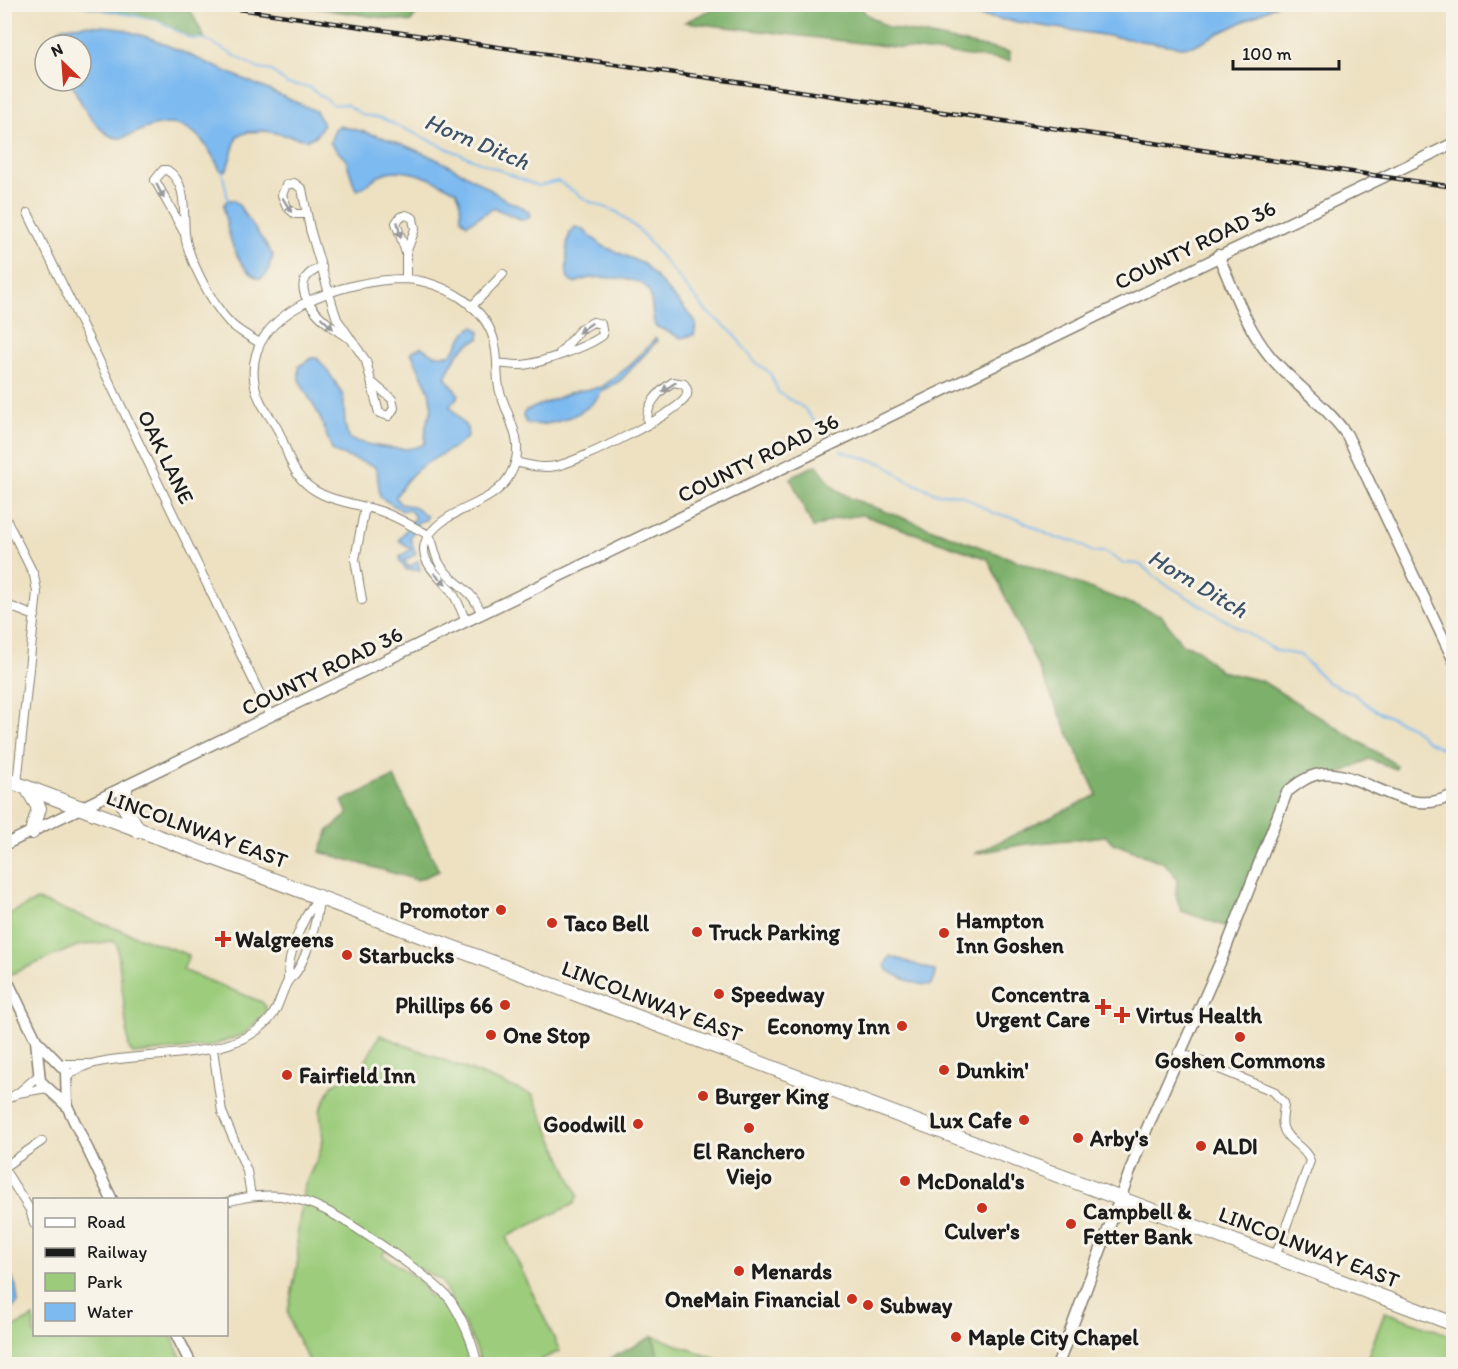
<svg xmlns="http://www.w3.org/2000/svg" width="1458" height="1369" viewBox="0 0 1458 1369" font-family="Itim,sans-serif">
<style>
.green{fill:#9ccc7b;stroke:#5c744c;stroke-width:1.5}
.forest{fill:#7db06b;stroke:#4c6644;stroke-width:1.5}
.water{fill:#7dbaf0;stroke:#4c6b86;stroke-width:1.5}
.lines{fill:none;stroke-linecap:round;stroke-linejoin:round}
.stream{stroke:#7dbaf0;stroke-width:2}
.street-casing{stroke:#847e6f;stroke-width:10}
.secondary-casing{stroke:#847e6f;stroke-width:13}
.highway-casing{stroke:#847e6f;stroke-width:16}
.street{stroke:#fff;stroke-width:8}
.secondary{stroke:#fff;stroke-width:10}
.highway{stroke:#fff;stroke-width:14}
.rail-casing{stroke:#1c1c1c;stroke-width:4.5}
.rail{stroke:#f7f3e8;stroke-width:2;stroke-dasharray:7;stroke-linecap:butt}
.oneway{fill:#999}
.poi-dot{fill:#c8321e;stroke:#f7f3e8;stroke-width:2}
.labels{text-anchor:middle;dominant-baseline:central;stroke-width:6;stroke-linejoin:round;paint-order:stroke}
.street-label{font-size:22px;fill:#1c1c1c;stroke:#f7f3e8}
.poi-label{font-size:22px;font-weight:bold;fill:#1c1c1c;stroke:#f7f3e8;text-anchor:start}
.water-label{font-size:24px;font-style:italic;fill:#3e5366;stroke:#f7f3e8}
</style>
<rect width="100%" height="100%" fill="#f7f3e8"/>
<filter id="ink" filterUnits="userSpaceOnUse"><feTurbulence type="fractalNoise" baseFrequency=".0167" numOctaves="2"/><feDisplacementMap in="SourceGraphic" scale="12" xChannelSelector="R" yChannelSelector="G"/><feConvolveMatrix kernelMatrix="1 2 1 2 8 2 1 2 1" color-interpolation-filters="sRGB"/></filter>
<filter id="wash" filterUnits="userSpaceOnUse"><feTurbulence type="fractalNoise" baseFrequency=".008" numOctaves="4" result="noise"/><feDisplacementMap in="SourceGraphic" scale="24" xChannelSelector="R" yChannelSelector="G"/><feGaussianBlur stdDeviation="1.35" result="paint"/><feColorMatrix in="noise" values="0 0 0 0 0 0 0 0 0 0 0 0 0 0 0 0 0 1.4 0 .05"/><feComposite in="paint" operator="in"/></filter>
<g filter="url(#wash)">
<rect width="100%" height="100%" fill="#ede1c2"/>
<path class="green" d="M37,900L189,955L183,970L262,1002L266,1007L265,1013L244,1034L211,1046L133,1054L129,1048L117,944L111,941L77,946L9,975L5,966V916Z
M380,1035L533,1095L578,1195L574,1204L506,1237L560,1351L532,1364H481L476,1348L441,1280L385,1250L383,1255L419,1280L429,1296L436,1295C454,1308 466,1343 471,1364H311L292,1328L288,1312L298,1260L297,1236L304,1186L319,1155L323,1140L320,1111L332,1085L360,1071Z
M1385,1312L1453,1336V1364H1365Z
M34,1317V1334L171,1335L184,1364H5L4,1332Z
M653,1336L729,1364H656L658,1356Z"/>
<path class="forest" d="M146,4L191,11L205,39H191L157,20L77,5Z
M723,4L861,5L865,13L887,27L1009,52L1010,61L685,22Z
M292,5L439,4V5L419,10L411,22Z
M817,465L834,488L850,498L1161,615L1182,644L1196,648L1220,671L1262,681L1397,765L1396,769L1369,759L1337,775L1318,774L1287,792L1233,929L1181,911L1176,895L1177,878L1164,863L1113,843L1106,836L1020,845L974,854L1097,795L988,559L862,515L835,519L813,528L791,479L796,474Z
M394,777L439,871L417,880L320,852L329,830L348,814L342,801Z
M653,1336L658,1356L656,1364H600Z"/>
<path class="water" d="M906,5H1277L1193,46L1181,47Z
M84,25L115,27L153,39L316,111L323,125L316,136L307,140L266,131L248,132L237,136L227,169L224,171L220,170C205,139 188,115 150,127C141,130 129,137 120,138C99,139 77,98 71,81H81V45H59L58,30L64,27Z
M339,126C397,137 455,165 503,198C512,205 522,203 530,214L529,218L522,220L494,208L467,224L461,218L460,200L456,191C437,181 403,164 382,174C373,178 367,186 358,190L355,188L346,160L330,143L335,129Z
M228,200H233L238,204L273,255L267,274L260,279C236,269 227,232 224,209V204Z
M575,227L582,229L603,246L644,264L693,318L696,324L694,335L681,338L655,326C651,315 654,294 645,286C637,278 598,276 586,279C580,280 574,286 569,280C565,275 567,264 567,257C567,246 566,235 575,227Z
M474,326L480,332L479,339C459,346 454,360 445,377L459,395L450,406L467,428L468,437C438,462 417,458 396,497L400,504L413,506L427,516L426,520L418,522L410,538L416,554L404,561L409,567L418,561L420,570H407L400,562V557L411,549L399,540L415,517L409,509L402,511L380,497L377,471L374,466L333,452L319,415L299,380V366L312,358H317C323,364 341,389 343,397C346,411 342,426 350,439C367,445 410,455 425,443L426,425L432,409L429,391L411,352L421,347L435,355H451L466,332Z
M656,338L657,341L621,380L601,392C592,413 547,430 526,423L523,415L525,411L572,392L602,387L629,366Z
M890,956L935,971V977L931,985C916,986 900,977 887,970L885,965Z
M5,1259L16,1287L18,1303L5,1315Z"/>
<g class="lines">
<path class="stream" d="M77,4L157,20L191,39H205L259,69L272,71L287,84L309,87L334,105L346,104L363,115L381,118L453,151L538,186L558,181L588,201L617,212L640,231L706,311L732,332L754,361L770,373L779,393L804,408L823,433
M222,171L228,200
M841,451L884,464L906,480L938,494L961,495L993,513L1018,519L1055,538L1075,541L1092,552H1105L1123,563L1139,564L1162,582L1277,651L1300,655L1327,682L1354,694L1374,710L1412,727L1426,740L1454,755"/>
</g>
</g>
<g filter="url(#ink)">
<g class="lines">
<g class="street-casing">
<path id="street" d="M28,213L271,717
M306,214H295L287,207L282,195L286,185L294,183L302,189L310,229L334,310L337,319L366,361L379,413L389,416L394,408L392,399L374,384
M185,234L155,180L163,170H167C188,183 183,213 185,234C187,257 213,305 229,322C238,331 249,337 260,343
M406,253L415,229L413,218L406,215L400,217L396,223L406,253V279
M322,267C276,283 327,327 349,338
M406,279C443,282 488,306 495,345C499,362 495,379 501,395C510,422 526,445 511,473C494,507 450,505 429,535C413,527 398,517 380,511C356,503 324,502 304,482C289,467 287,448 278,430C270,415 258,403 255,386C240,309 349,279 406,279Z
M471,307L503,274
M497,363C505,364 513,365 521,365C539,364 590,346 603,335L601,324L593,322L581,329L560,353
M515,462C529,465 542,469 556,466C578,462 677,414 686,397C689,392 687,388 684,384L673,382C659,391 644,406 648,424
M4,515L34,575L37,592L17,784
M429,535C413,559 439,575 452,592C458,601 462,612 466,622
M429,535C435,545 434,556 441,566C456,587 470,586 482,614
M362,600L355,559L365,507
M4,604L35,616
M288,981C287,954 302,918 319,897
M213,1049L222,1112L247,1171L251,1196
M1178,1052L1273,1091L1284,1103C1284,1111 1281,1120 1283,1127C1287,1142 1305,1146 1310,1161L1275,1257
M61,1064H89
M66,1079C94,1042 218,1072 267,1022C279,1010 280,995 288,981C290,978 295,975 297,971C308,954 318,918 319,897
M18,1093L39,1075
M4,1101L18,1093L47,1088
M4,1167L42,1141
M4,1169L30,1210L34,1224
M226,1202C244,1197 263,1194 281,1196C296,1198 311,1203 325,1210C351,1223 435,1279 451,1301C462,1318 474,1344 477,1364"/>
</g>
<g class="secondary-casing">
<path id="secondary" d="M1218,255C1233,288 1246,327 1269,355C1293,384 1325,404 1347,435L1454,661
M4,845L1454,143
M4,974L36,1040L40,1081L67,1106L112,1200
M38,1042L66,1071L67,1106
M176,1334L191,1364
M1058,1364L1141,1142L1222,958L1287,792C1296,785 1304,778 1315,775C1359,763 1405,824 1454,794"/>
</g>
<g class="highway-casing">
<path id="highway" d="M4,779L1454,1324
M27,788L39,808L32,832
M125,788L124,806L139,831"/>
</g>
<use href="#street" class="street"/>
<use href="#secondary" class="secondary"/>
<use href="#highway" class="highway"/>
<g class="rail-casing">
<path id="rail" d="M205,4L1454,187"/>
</g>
<use href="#rail" class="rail"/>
</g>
<defs><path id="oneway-solid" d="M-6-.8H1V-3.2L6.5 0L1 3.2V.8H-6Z" transform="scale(1.5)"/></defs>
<g class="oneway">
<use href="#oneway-solid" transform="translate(160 191) rotate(63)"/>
<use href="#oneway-solid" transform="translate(287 205) rotate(58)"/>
<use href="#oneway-solid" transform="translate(399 230) rotate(79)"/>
<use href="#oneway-solid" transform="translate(327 323) rotate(43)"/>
<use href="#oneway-solid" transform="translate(585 328) rotate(144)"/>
<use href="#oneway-solid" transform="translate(669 387) rotate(146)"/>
<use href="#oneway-solid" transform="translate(440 579) rotate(44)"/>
</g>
</g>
<g class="poi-dot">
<circle cx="501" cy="910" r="6"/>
<circle cx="552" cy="923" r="6"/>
<circle cx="697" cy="932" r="6"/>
<circle cx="944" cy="933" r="6"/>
<path d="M220 930h6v6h6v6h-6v6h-6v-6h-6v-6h6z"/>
<circle cx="347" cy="955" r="6"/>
<circle cx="719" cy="994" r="6"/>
<circle cx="505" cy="1005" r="6"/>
<path d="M1100 998h6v6h6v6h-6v6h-6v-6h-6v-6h6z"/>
<path d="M1119 1006h6v6h6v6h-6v6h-6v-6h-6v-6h6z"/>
<circle cx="902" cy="1026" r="6"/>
<circle cx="491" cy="1035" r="6"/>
<circle cx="1240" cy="1037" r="6"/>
<circle cx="944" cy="1070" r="6"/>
<circle cx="287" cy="1075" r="6"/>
<circle cx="703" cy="1096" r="6"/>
<circle cx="1024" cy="1120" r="6"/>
<circle cx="638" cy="1124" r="6"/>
<circle cx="749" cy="1128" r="6"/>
<circle cx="1078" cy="1138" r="6"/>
<circle cx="1201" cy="1146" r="6"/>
<circle cx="905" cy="1181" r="6"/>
<circle cx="982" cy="1208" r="6"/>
<circle cx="1071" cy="1224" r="6"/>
<circle cx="739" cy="1271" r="6"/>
<circle cx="852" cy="1299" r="6"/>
<circle cx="868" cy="1305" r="6"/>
<circle cx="956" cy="1337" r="6"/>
</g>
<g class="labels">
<g class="street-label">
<text transform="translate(1195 245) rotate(-26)">COUNTY ROAD 36</text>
<text transform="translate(166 457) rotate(64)">OAK LANE</text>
<text transform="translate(758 458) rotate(-26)">COUNTY ROAD 36</text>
<text transform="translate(322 671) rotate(-26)">COUNTY ROAD 36</text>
<text transform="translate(197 829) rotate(20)">LINCOLNWAY EAST</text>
<text transform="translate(652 1001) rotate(21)">LINCOLNWAY EAST</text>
<text transform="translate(1309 1247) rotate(21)">LINCOLNWAY EAST</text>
</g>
<g class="poi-label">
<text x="489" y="910" text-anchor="end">Promotor</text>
<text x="956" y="920">Hampton<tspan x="956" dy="25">Inn Goshen</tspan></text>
<text x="564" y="923">Taco Bell</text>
<text x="709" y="932">Truck Parking</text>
<text x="235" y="939">Walgreens</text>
<text x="359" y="955">Starbucks</text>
<text x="731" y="994">Speedway</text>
<text x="1090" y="994" text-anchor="end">Concentra<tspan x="1090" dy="25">Urgent Care</tspan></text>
<text x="493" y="1005" text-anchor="end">Phillips 66</text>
<text x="1136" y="1015">Virtus Health</text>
<text x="890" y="1026" text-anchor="end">Economy Inn</text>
<text x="503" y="1035">One Stop</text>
<text x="1240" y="1060" text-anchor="middle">Goshen Commons</text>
<text x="956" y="1070">Dunkin'</text>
<text x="299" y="1075">Fairfield Inn</text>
<text x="715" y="1096">Burger King</text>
<text x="1012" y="1120" text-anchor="end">Lux Cafe</text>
<text x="626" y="1124" text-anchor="end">Goodwill</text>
<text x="1090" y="1138">Arby's</text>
<text x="1213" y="1146">ALDI</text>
<text x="749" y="1151" text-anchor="middle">El Ranchero<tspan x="749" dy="25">Viejo</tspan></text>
<text x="917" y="1181">McDonald's</text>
<text x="1083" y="1211">Campbell &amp;<tspan x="1083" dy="25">Fetter Bank</tspan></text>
<text x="982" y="1231" text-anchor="middle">Culver's</text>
<text x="751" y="1271">Menards</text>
<text x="840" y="1299" text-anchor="end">OneMain Financial</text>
<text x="880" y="1305">Subway</text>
<text x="968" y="1337">Maple City Chapel</text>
</g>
<g class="water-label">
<text transform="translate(477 141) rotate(23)">Horn Ditch</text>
<text transform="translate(1198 583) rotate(31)">Horn Ditch</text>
</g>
</g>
<rect width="1458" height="1369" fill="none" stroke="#f7f3e8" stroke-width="24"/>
<rect x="33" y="1198" width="195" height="138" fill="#f7f3e8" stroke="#9f9d96" stroke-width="1.5"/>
<rect x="45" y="1218" width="30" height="9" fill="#ffffff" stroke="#9f9d96" stroke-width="1.5"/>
<text x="87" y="1228" font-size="18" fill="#1c1c1c">Road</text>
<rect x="45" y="1248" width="30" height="9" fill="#1c1c1c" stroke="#9f9d96" stroke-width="1.5"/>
<text x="87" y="1258" font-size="18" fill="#1c1c1c">Railway</text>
<rect x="45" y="1273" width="30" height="18" fill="#9ccc7b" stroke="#9f9d96" stroke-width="1.5"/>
<text x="87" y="1288" font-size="18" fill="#1c1c1c">Park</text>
<rect x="45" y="1303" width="30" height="18" fill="#7dbaf0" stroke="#9f9d96" stroke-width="1.5"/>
<text x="87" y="1318" font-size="18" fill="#1c1c1c">Water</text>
<g transform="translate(63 63) rotate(335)"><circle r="28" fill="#f7f3e8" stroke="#9f9d96" stroke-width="1.5"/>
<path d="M0-4.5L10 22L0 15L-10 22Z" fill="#c8321e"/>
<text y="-9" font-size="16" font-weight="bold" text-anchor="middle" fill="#1c1c1c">N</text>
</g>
<path d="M1233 60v9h106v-9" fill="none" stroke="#1c1c1c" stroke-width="3"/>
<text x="1242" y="60" font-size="18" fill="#1c1c1c" stroke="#f7f3e8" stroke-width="4.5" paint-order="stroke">100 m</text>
</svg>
